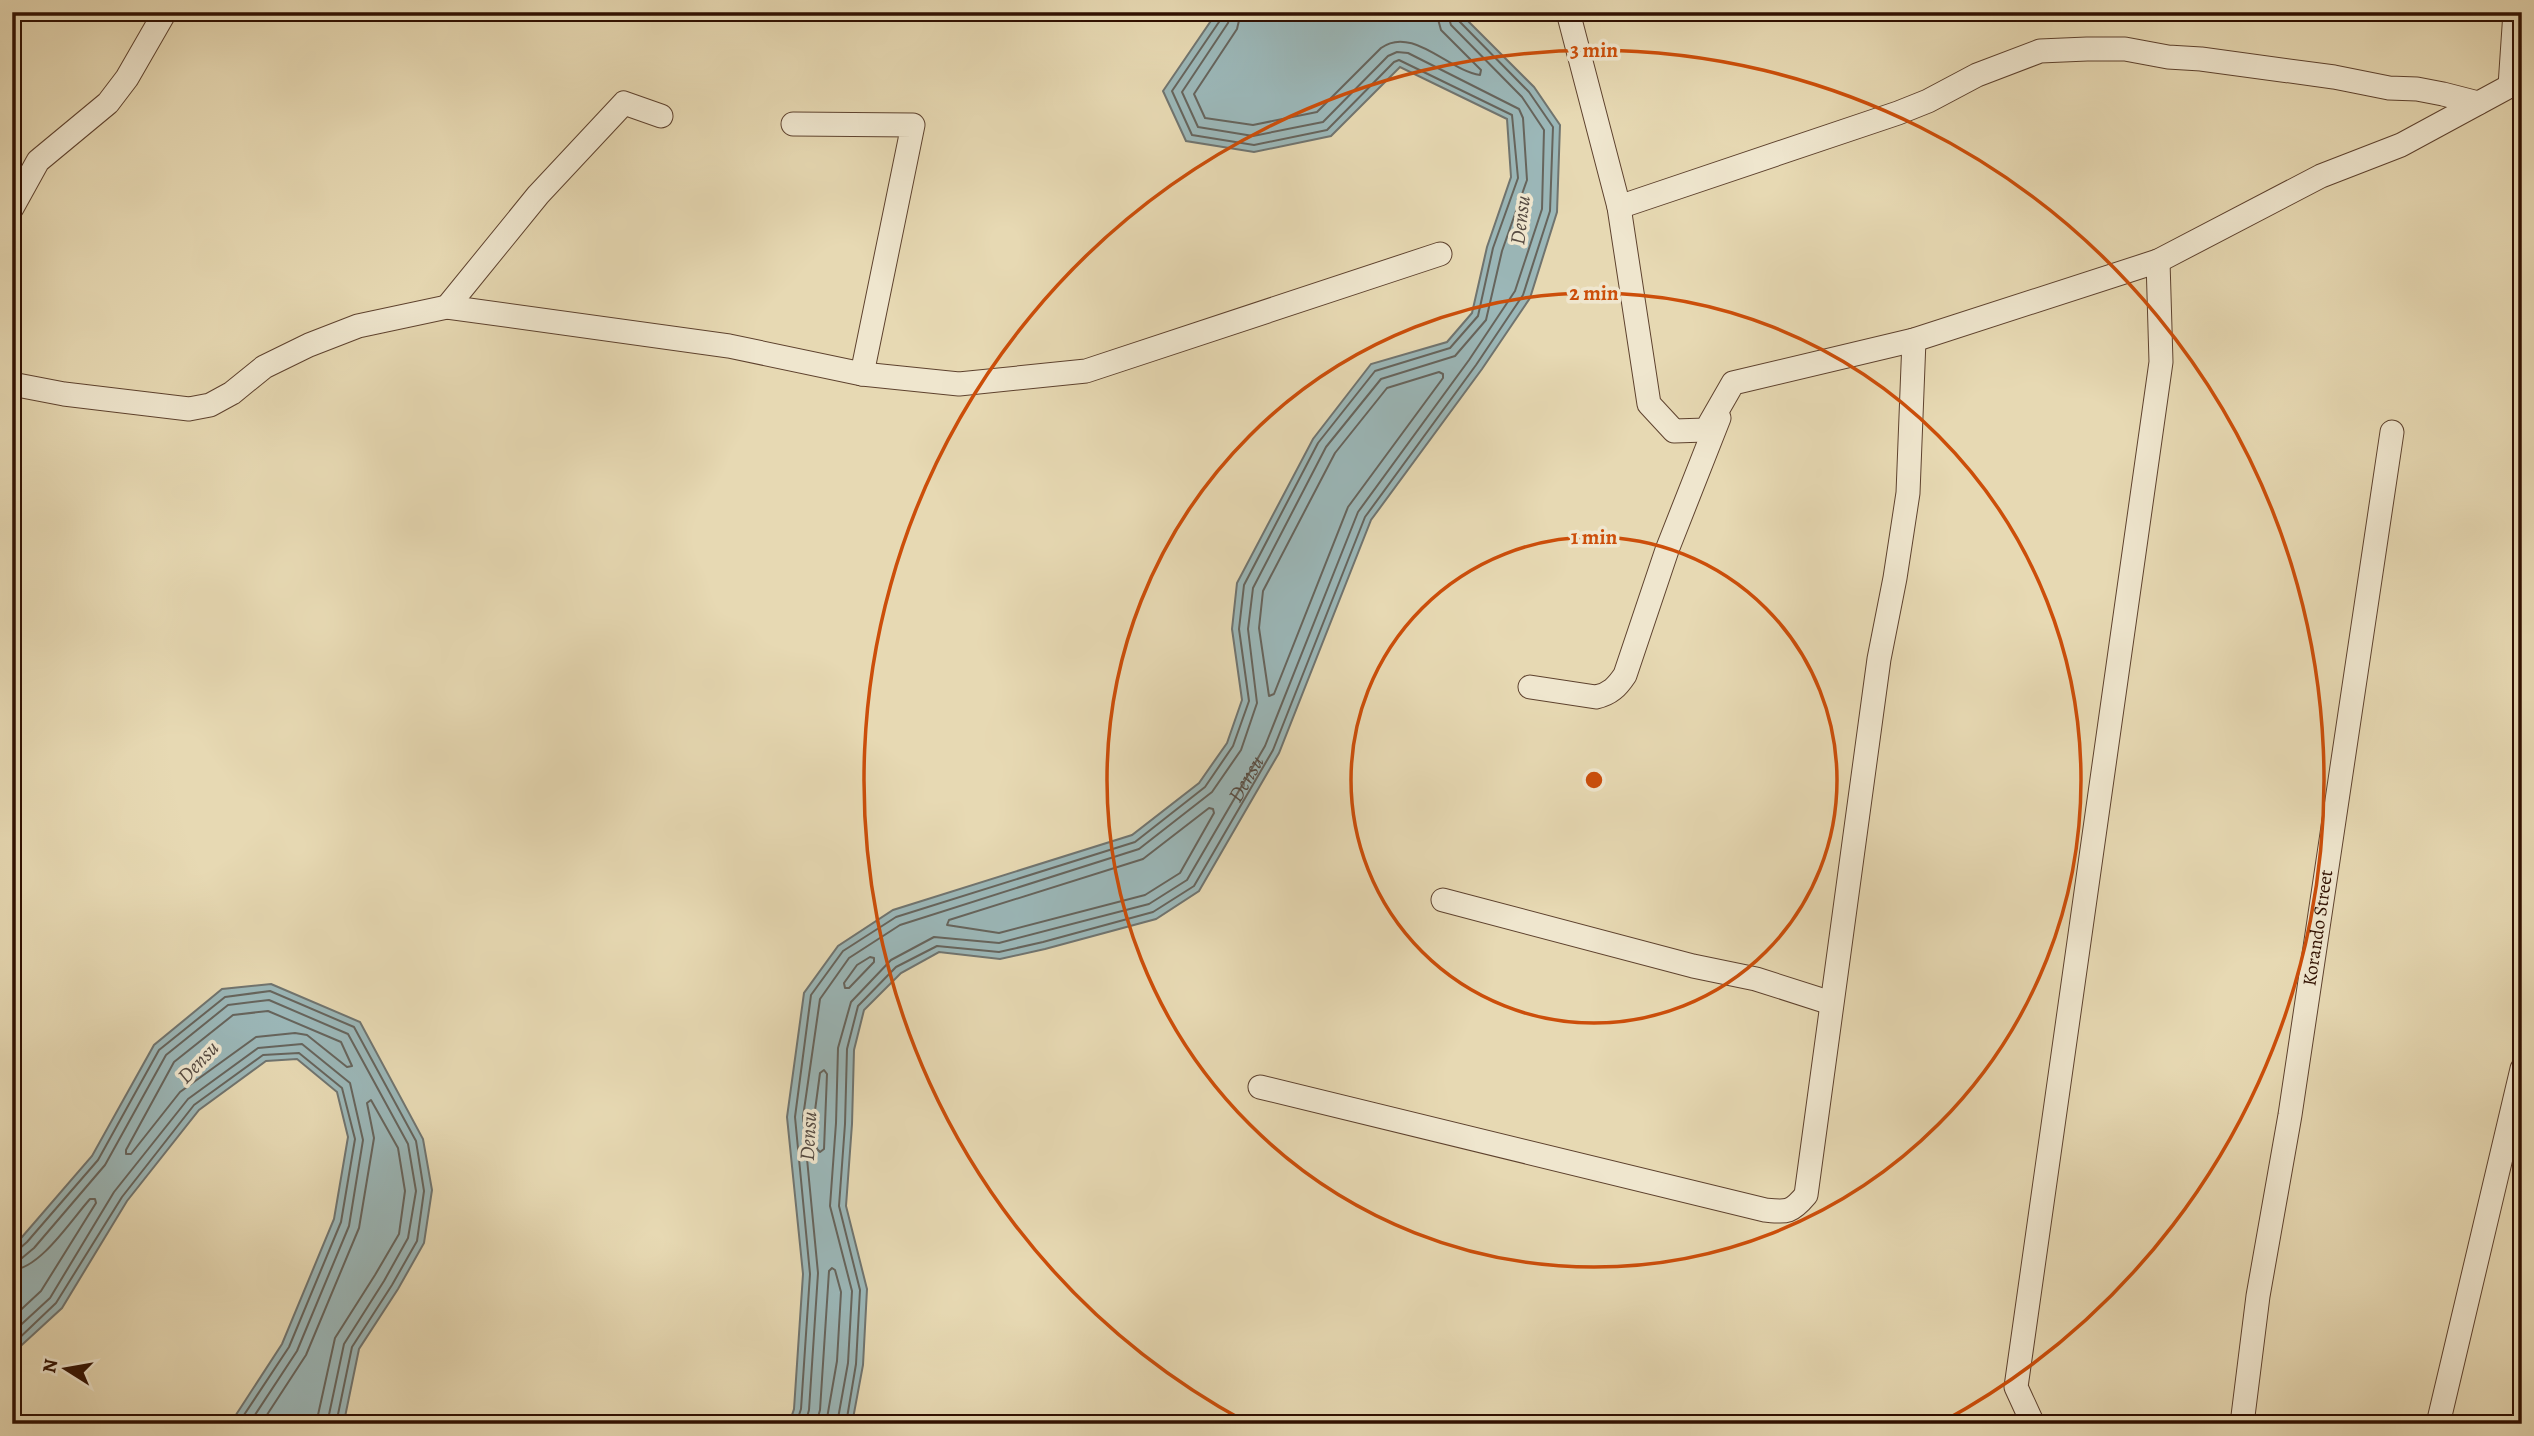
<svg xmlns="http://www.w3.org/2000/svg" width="2534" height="1436" viewBox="0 0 2534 1436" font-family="Alegreya,serif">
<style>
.water{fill:#9bb7b8;stroke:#70746f;stroke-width:2}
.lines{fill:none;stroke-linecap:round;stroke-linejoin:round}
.shore{stroke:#66645c;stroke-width:2}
.street-casing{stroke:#5e422e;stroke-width:25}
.street{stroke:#efe6ce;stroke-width:23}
.ring{fill:none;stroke:#cc4e0a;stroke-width:3.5}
.labels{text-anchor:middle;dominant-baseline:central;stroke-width:7;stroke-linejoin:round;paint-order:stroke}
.street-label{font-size:19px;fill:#301001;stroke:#efe6ce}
.water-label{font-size:21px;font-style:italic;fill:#554a41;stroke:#efe6ce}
.centre{fill:#cc4e0a;stroke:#efe6ce;stroke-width:3.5}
.ring-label{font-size:21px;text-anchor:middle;font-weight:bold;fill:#cc4e0a;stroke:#efe6ce;stroke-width:7;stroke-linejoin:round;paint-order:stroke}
</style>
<rect width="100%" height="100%" fill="#e7d9b3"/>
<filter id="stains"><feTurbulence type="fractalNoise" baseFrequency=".00286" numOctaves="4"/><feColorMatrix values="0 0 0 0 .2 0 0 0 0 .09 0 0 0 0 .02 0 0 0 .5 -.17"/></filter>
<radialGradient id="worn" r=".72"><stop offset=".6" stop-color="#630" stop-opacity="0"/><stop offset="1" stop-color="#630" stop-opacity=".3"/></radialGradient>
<path class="water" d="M1217,12H1459L1534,87L1560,125L1557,212L1530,298L1482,369L1371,520L1279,753L1199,891L1156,919L1045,949L1000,959L939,952L901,973L864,1010L854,1050L852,1124L846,1206L867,1289L863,1365L852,1424H789L794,1409L803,1274L787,1117L804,993L838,946L893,910L1132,835L1199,783L1227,743L1242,700L1232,629L1237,583L1313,439L1371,364L1447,342L1472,313L1487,247L1511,177L1507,119L1400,67L1331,136L1254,152L1186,141L1163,91Z
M271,984L360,1022L423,1139L432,1190L424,1243L398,1289L359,1349L345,1417L341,1424H230L282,1344L334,1219L348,1137L337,1092L297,1059L266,1061L199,1110L127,1201L62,1308L12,1354V1246L22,1237L92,1156L154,1045L222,989Z"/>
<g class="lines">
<g class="shore">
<path d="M1241,12L1237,29L1194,94L1205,118L1253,125L1317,112L1381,48C1412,25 1449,71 1480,75L1481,70L1441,30L1436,12"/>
<path d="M1439,372L1443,374V378L1348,507L1274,694L1269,696L1259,628L1263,591L1335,453L1387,388Z"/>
<path d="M1209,808L1213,809L1214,813L1180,873L1145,895L999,933L947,925L949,920L1143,859Z"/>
<path d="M870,957L874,958V962L849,988H845L844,983L857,965Z"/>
<path d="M268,1011L341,1042L352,1066L347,1067L307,1035L295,1033L256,1037L180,1092L131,1154H126V1150L174,1062L233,1015Z"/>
<path d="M824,1070L827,1074L824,1149L820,1152L817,1149L814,1118L820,1073Z"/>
<path d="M12,1250L19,1249L27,1242L98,1160L159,1050L225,997L270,991L354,1027L416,1141L424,1191L417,1241L392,1285L352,1347L336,1424"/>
<path d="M12,1259L22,1258L34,1248L105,1165L166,1055L228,1005L269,1000L348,1034L408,1144L416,1191L408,1238L384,1281L344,1344L327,1424"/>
<path d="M12,1270C40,1269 72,1219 90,1199H95L96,1203L41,1291L12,1318"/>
<path d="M12,1333L50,1298L114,1192L188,1099L258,1048L302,1044L350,1083L363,1140L349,1226L297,1351L249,1424"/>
<path d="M12,1345L56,1303L122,1197L194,1105L263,1055L299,1053L342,1088L355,1139L341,1222L289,1347L238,1424"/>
<path d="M261,1424L306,1355L359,1228L374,1138L367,1103L371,1100L398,1148L405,1191L399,1234L375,1275L335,1338L316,1424"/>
<path d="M796,1424L801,1409L810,1274L795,1117L811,995L843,951L896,917L1135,842L1205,787L1233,746L1249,701L1239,629L1244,585L1318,443L1375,371L1450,348L1478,316L1493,248L1518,178L1512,115L1399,60L1394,62L1327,130L1254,145L1192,135L1172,91L1221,19L1222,12"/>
<path d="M805,1424L809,1410L818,1273L803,1117L820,999L849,958L900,925L1139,849L1212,792L1241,750L1257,703L1248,629L1253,588L1326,447L1381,379L1455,356L1486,320L1502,251L1527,180L1523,118L1519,109L1408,53L1397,52L1388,56L1323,122L1253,136L1198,127L1182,92L1228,23L1231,12"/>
<path d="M816,1424L820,1410L829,1271L832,1268L835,1270L841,1292L837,1361L826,1424"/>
<path id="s1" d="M837,1424L848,1363L852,1291L830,1206L836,1123L838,1048L851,1002L891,960L934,937L999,943L1149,904L1187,880L1265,746L1358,512L1469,360L1515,291L1542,209L1544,130L1522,97L1451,25L1447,12"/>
<path d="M846,1424L856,1364L860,1290L839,1206L845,1124L847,1049L858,1006L896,967L937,946L999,952L1043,942L1153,912L1194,886L1273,750L1365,517L1476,365L1523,295L1550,211L1553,127L1529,92L1458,20L1456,12"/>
</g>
<g class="street-casing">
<g id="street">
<path d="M1568,12L1619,207L1649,404L1674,431L1706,430L1733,383L1914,340L2158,261L2321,176L2401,145L2510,86L2522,83"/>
<path d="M2510,86L2515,12"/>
<path d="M793,124L913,125L862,374"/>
<path d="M1619,207L1898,113L1928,101L1977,75L2040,51L2087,49H2125L2168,57L2201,59L2334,77L2389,88L2417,89L2443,94L2478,103"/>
<path d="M12,208L38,161L108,103L127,78L165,12"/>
<path d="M447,307L538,195L624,103L661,116"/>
<path d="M12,384L64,394L189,409L210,405L232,393L264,367L309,345L358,326L447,307L729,346L862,374L959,384L1086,371L1440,254"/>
<path d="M1530,687L1596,697C1610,694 1617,687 1625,675L1667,550L1719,418"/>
<path d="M1443,900L1693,966L1756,979L1831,1003"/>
<path d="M1260,1087L1765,1210C1787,1212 1791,1213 1806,1195L1879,659L1895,578L1908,493L1914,340"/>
<path d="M2033,1424L2016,1387L2161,362L2158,261"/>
<path id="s2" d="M2242,1424L2258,1296L2290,1115L2392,432"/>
<path d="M2438,1424L2522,1069"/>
</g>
</g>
<use href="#street" class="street"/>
</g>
<g class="ring">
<circle cx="1594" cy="780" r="243"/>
<circle cx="1594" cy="780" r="487"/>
<path d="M1246 1422A730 730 0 1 1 1942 1422"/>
</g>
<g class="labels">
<g class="street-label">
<text stroke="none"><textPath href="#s2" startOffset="502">Korando Street</textPath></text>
</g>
<g class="water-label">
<text transform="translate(1520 220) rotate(-83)">Densu</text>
<text stroke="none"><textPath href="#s1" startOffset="917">Densu</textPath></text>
<text transform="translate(198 1062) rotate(-47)">Densu</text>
<text transform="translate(808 1136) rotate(-87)">Densu</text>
</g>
</g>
<circle cx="1594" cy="780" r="10" class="centre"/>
<g class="ring-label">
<text x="1594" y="57">3 min</text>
<text x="1594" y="300">2 min</text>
<text x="1594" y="544">1 min</text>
</g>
<rect width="2534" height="1436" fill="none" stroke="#e7d9b3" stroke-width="42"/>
<rect x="14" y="14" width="2506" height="1408" fill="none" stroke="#301001" stroke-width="3.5"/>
<rect x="21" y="21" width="2492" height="1394" fill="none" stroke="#301001" stroke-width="2"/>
<g transform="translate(66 1369) rotate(281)" stroke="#efe6ce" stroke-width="5" paint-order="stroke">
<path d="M0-5L12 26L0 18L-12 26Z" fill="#301001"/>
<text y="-10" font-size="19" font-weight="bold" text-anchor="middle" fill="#301001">N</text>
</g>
<rect width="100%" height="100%" filter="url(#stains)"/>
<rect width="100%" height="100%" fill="url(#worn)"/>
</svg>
